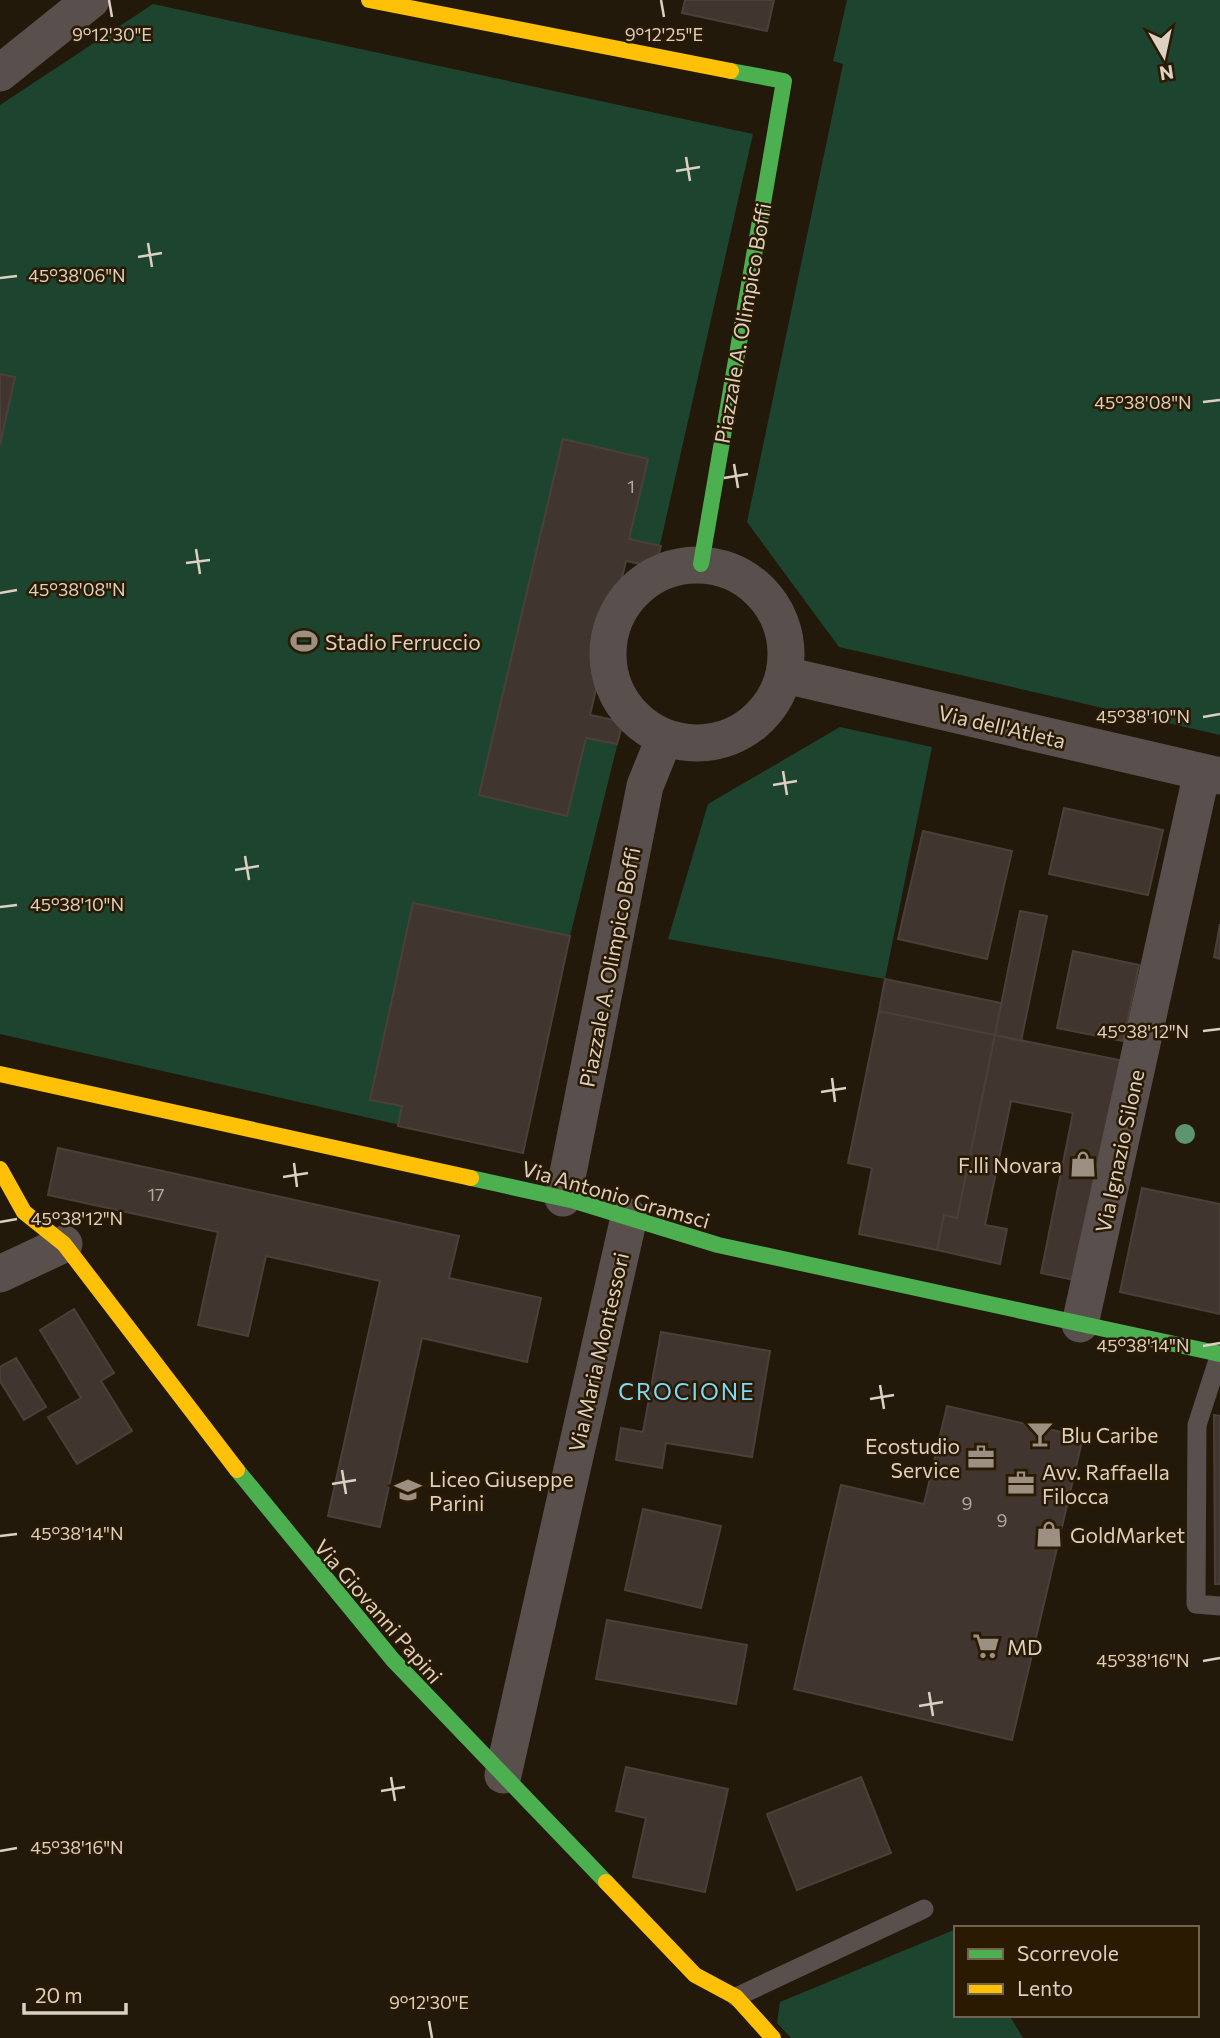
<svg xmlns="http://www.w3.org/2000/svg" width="1220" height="2038" viewBox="0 0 1220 2038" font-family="Commissioner,sans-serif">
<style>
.green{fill:#1d442f}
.building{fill:#40362f;stroke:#4b4039;stroke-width:2}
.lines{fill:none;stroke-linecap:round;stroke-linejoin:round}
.lane{stroke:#594f4d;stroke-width:19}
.street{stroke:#594f4d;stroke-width:37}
.fast{stroke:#4caf50;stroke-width:16}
.slow{stroke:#ffc107;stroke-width:16}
.tree{fill:#5e9470}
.ticks{fill:none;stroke:#dcd0c2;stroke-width:2.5}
.labels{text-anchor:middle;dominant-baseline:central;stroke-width:5;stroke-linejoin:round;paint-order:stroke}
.number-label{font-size:18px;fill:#b5aa9d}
.street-label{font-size:21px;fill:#dcd0c2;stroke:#2b1a02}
.poi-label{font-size:21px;fill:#dcd0c2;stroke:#2b1a02;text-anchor:start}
.neighbourhood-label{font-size:23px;letter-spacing:2px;fill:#7bdbf9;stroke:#2b1a02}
.ticks-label{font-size:18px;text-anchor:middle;fill:#dcd0c2;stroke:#2b1a02;stroke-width:5;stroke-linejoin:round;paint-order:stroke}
</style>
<rect width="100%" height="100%" fill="#22190b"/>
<path class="green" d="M847,0H1220V735L839,647L747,522L843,64L833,61Z
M153,4L753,134L655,567L626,561L590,714L623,722L570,936L523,1153L0,1034V105Z
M840,727L932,747L885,979L668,939L708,804Z
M956,1929V2015H1009L1023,2038H791L777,2023L780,2002Z"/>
<path class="building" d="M685,0H774L767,31L682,13Z
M0,374L15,377L0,445Z
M563,439L648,459L629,539L661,546L655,567L626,561L590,715L623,722L617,744L586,738L567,816L479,795Z
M1064,808L1163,830L1148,895L1049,874Z
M923,831L1012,851L987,959L898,939Z
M413,903L570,936L523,1153L398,1126L402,1106L370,1100Z
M1020,911L1047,916L1021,1041L995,1035Z
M1220,924V959L1214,957Z
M1073,951L1139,965L1123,1041L1057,1028Z
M885,979L1001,1003L995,1035L879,1011Z
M879,1011L995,1035L957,1218L944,1215L937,1250L859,1234L872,1168L848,1163Z
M995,1035L1124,1061L1079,1281L1041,1273L1073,1113L1011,1101L985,1225L1007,1229L1000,1264L937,1250L944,1215L957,1218Z
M58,1148L459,1236L449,1278L541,1298L527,1362L422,1338L380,1527L328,1516L380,1281L266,1256L248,1336L198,1325L218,1232L48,1195Z
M1142,1188L1220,1204V1314L1120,1292Z
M74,1309L114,1373L101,1381L132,1431L77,1464L48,1417L81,1398L40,1330Z
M661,1332L770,1351L752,1457L666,1443L662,1468L616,1460L621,1428L643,1432Z
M16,1358L46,1407L24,1420L0,1381V1367Z
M947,1406L1083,1437L1012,1740L794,1689L841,1485L924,1504Z
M1214,1415L1220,1416V1584H1215Z
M643,1509L721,1526L701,1608L625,1590Z
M607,1620L747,1645L736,1704L596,1679Z
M626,1767L728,1789L705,1892L633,1877L646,1818L616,1811Z
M861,1777L891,1853L797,1890L767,1814Z"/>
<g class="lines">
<path class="lane" d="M1220,1354L1197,1425L1196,1604L1220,1606
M736,1997L924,1909"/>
<path class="street" d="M0,73L91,0
M608 654a89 89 0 1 1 178 0a89 89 0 1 1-178 0Z
M785,675L1220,776
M563,1198L645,786L664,739
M0,1274L64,1244
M1080,1324L1202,772
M503,1775L629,1217"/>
<path class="fast" d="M701,564L784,81L731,71
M471,1178L575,1201L718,1245L1220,1354
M237,1470L393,1660L606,1882"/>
<path class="slow" d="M369,0L731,71
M0,1074L471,1178
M0,1169L24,1212L64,1244L237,1470
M606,1882L695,1975L736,1997L773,2038"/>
</g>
<circle class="tree" cx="1185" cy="1134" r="10"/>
<path class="ticks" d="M109,0L112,17M661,0L664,17M686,157L690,181M676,171L700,167M148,243L152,267M138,257L162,253M0,278L17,276M1203,402L1220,400M734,464L738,488M724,478L748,474M196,549L200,574M186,563L210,560M0,593L17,590M1203,717L1220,714M783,771L787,795M773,785L797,781M245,856L249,880M235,870L259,866M0,907L17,905M1203,1031L1220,1029M832,1078L835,1102M821,1092L846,1088M294,1163L297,1187M283,1177L308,1173M0,1222L17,1219M1203,1346L1220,1343M880,1385L884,1409M870,1399L894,1395M342,1470L346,1494M332,1484L356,1480M0,1536L17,1534M1203,1661L1220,1658M929,1692L933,1716M919,1706L943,1702M391,1777L395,1801M381,1791L405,1787M0,1851L17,1848M429,2021L432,2038"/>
<defs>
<g id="stadium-bare" transform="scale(2.1)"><path d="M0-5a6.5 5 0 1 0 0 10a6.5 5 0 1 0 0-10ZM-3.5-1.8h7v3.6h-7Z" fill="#9b9082" stroke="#2b1a02" stroke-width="2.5" paint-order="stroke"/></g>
<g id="shop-bare" transform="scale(2.1)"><path d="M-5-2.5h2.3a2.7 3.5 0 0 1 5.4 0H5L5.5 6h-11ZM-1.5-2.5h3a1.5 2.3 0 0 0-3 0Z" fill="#9b9082" stroke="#2b1a02" stroke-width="2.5" paint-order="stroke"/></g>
<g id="bar-bare" transform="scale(2.1)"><path d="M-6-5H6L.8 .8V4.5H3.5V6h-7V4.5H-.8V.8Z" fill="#9b9082" stroke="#2b1a02" stroke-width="2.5" paint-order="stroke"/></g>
<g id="office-bare" transform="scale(2.1)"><path d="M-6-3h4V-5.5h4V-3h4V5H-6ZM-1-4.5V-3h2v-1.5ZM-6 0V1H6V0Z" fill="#9b9082" stroke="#2b1a02" stroke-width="2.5" paint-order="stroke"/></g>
<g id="school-bare" transform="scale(2.1)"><path d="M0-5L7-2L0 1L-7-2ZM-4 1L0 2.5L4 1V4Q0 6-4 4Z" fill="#9b9082" stroke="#2b1a02" stroke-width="2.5" paint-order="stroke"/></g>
<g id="supermarket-bare" transform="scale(2.1)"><path d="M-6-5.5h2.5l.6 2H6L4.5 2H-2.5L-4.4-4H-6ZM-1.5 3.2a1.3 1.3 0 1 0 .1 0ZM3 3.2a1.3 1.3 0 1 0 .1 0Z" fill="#9b9082" stroke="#2b1a02" stroke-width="2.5" paint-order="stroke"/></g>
</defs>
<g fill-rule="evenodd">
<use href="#stadium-bare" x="304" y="641"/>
<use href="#shop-bare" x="1083" y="1164"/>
<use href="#bar-bare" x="1040" y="1434"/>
<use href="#office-bare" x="981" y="1457"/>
<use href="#office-bare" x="1021" y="1483"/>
<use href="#school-bare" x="408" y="1490"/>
<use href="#shop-bare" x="1049" y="1534"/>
<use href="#supermarket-bare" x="986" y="1646"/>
</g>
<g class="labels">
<g class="number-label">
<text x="631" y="486">1</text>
<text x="156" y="1194">17</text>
<text x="967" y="1503">9</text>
<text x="1002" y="1520">9</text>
</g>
<g class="street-label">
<text transform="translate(742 323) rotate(-80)">Piazzale A. Olimpico Boffi</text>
<text transform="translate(1002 726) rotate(13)">Via dell'Atleta</text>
<text transform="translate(609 967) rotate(-79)">Piazzale A. Olimpico Boffi</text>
<text transform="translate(1119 1151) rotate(-78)">Via Ignazio Silone</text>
<text transform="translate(616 1194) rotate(16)">Via Antonio Gramsci</text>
<text transform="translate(598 1352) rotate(-77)">Via Maria Montessori</text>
<text transform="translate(379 1611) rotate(49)">Via Giovanni Papini</text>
</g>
<g class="poi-label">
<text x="325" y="641">Stadio Ferruccio</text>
<text x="1062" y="1164" text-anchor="end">F.lli Novara</text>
<text x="1061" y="1434">Blu Caribe</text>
<text x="960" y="1445" text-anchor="end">Ecostudio<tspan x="960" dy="24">Service</tspan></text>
<text x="1042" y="1471">Avv. Raffaella<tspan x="1042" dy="24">Filocca</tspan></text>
<text x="429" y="1478">Liceo Giuseppe<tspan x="429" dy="24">Parini</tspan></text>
<text x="1070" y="1534">GoldMarket</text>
<text x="1007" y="1646">MD</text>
</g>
<g class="neighbourhood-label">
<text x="687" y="1391">CROCIONE</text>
</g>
</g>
<g class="ticks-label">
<text x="112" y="41">9°12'30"E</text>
<text x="664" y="41">9°12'25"E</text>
<text x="77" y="282">45°38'06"N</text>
<text x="1143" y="409">45°38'08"N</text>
<text x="77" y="596">45°38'08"N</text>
<text x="1143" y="723">45°38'10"N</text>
<text x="77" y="911">45°38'10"N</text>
<text x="1143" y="1038">45°38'12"N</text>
<text x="77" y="1225">45°38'12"N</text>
<text x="1143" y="1352">45°38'14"N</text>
<text x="77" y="1540">45°38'14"N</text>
<text x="1143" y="1667">45°38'16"N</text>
<text x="77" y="1854">45°38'16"N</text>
<text x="429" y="2009">9°12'30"E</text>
</g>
<rect x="954" y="1926" width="245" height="91" fill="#2b1a02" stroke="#72634f" stroke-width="2"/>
<rect x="968" y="1949" width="35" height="10" fill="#4caf50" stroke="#72634f" stroke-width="2"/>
<text x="1017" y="1961" font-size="21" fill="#dcd0c2">Scorrevole</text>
<rect x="968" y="1984" width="35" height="10" fill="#ffc107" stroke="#72634f" stroke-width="2"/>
<text x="1017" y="1996" font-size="21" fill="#dcd0c2">Lento</text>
<g transform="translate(1164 56) rotate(171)" stroke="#2b1a02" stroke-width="5" paint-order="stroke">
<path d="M0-5L12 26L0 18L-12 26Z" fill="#dcd0c2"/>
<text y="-10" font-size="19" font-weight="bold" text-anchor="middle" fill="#dcd0c2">N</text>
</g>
<path d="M24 2003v10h102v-10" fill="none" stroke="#dcd0c2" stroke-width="3.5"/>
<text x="35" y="2003" font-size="21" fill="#dcd0c2" stroke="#2b1a02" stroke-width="5" paint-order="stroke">20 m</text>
</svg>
